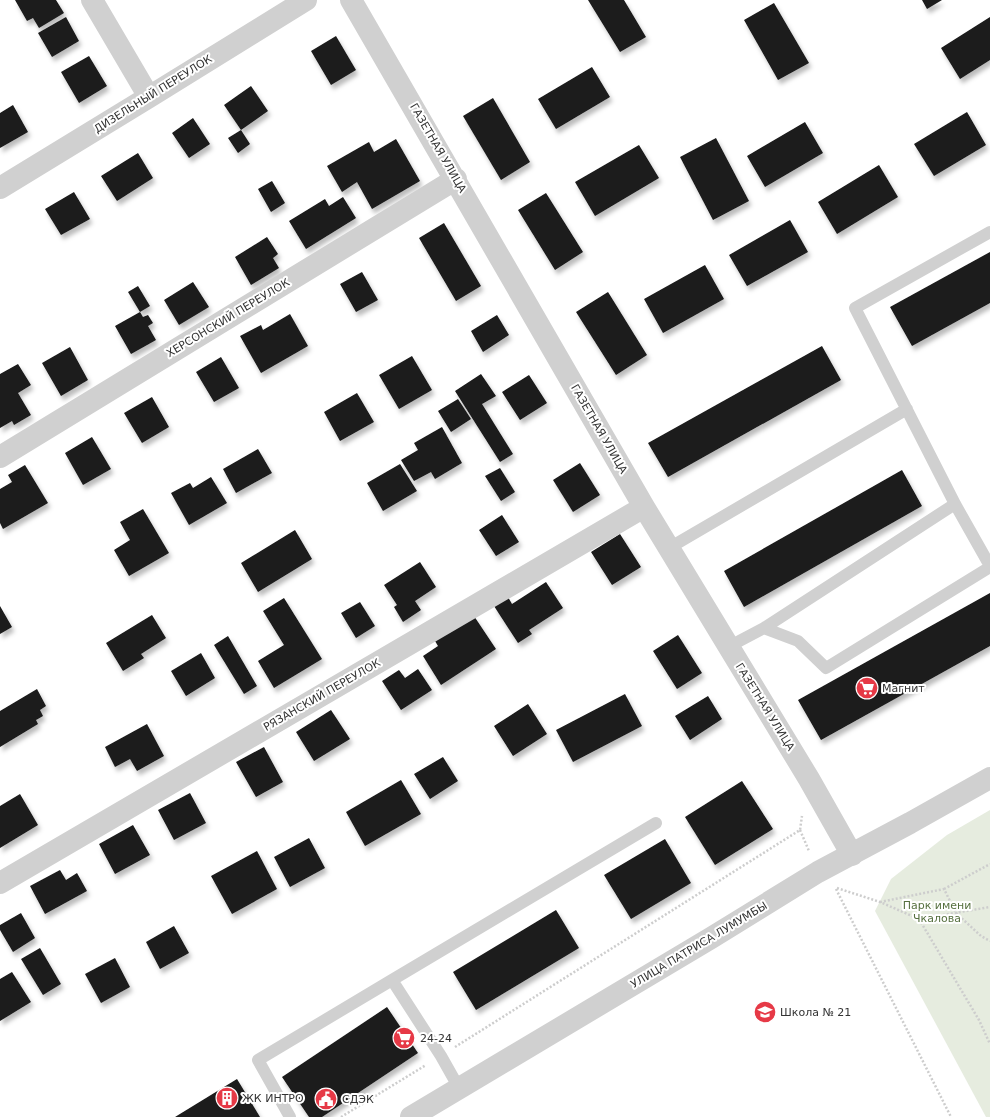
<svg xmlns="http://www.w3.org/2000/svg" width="990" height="1117" viewBox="0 0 990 1117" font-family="'DejaVu Sans',sans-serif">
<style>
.green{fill:#e6ecdf}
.building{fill:#1a1a1a;filter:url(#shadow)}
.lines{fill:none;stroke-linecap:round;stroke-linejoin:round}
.path{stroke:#cdcdcd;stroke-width:2.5;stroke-dasharray:2 2;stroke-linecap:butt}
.service{stroke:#d0d0d0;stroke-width:12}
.minor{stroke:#d0d0d0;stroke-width:22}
.tertiary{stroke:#d0d0d0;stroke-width:22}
.labels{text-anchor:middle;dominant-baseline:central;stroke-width:4;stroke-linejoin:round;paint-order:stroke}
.street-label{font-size:11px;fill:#333;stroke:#fff}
.poi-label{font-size:11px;fill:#333;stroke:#fff;text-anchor:start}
.park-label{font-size:11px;fill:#56703f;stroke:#fff}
</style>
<defs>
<filter id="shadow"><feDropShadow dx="2.5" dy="4.5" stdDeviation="2" flood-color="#0004"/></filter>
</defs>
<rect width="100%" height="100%" fill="#fff"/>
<path class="green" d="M990,810V1117H986L875,911L891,879L947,835Z"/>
<path class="building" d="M15,0H56L64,13L39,28L33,18L27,21Z
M588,0H624L646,37L620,52Z
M922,0H942L927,9Z
M774,3L809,63L778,80L744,20Z
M66,17L79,41L52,57L38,33Z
M990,17V60L960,79L941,48Z
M336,36L356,70L331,85L311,51Z
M89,56L107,86L79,103L61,72Z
M592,67L610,97L556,129L538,99Z
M251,86L268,111L241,130L250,144L238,153L228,138L241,130L224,105Z
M493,98L530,162L501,180L463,116Z
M13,105L28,132L0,148V113Z
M967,112L986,145L934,176L914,144Z
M193,118L210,144L189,158L172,133Z
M805,122L823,153L765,187L747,156Z
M716,138L749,201L713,220L680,157Z
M396,139L420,181L372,209L357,182L342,192L327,166L369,142L374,152Z
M639,145L659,178L595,216L575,182Z
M138,153L153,178L117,201L101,176Z
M879,165L898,197L837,234L818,202Z
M272,181L285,203L271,212L258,189Z
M74,192L90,219L61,235L45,209Z
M546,193L583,252L555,270L518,210Z
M343,197L356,218L306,249L289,221L325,199L329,206Z
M790,220L808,252L747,286L729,255Z
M444,223L481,286L456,301L419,238Z
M267,237L278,254L273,258L279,268L251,285L235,257Z
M990,252V303L912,346L890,307Z
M705,265L724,299L663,333L644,299Z
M362,272L378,300L356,312L340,284Z
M193,282L209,307L179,325L164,300Z
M138,286L150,306L140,312L128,292Z
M608,292L647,355L616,375L576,312Z
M140,312L143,317L148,315L153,323L148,326L156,340L131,354L115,326Z
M290,314L308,346L261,373L240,336L261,325L263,330Z
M497,315L509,335L483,352L471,331Z
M822,346L841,380L668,477L648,443Z
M70,347L88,380L61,396L42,363Z
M412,356L432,390L399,409L379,375Z
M221,357L239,388L214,402L196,372Z
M18,364L31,385L18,393L31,415L14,425L12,421L0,428V374Z
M481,374L496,396L482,404L513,454L500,462L455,391Z
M529,375L547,403L520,420L502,392Z
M357,393L374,422L340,441L324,412Z
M152,397L169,427L142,443L124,413Z
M458,399L471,419L451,432L438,411Z
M442,427L462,463L435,479L431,472L414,481L401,460L418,450L414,443Z
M92,437L111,469L83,485L65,453Z
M258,449L272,473L236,493L223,469Z
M580,463L600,495L573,512L553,480Z
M400,464L417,491L383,511L367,483Z
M25,465L48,503L3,529L0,523V489L12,482L8,475Z
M500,468L515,492L501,501L485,476Z
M902,470L922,506L744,607L724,571Z
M211,477L227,503L189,525L171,493L190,483L193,488Z
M143,509L169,553L129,576L114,550L130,540L120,522Z
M502,515L519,542L496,556L479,530Z
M295,530L312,559L258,592L241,563Z
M620,534L641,567L612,585L591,552Z
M420,562L436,587L415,601L421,610L403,622L394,607L397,605L384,585Z
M546,582L563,608L529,630L532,634L518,643L494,606L508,597L512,604Z
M990,593V646L821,740L798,700Z
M284,598L322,659L274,688L258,661L284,645L263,611Z
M360,602L375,626L356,638L341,613Z
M0,606L12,627L0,634Z
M152,615L166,638L141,654L144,658L123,671L106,643Z
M474,616L496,649L441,685L423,656L438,646L435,641Z
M678,635L702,673L677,689L653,651Z
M228,636L257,686L244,694L214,645Z
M201,653L215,678L186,696L171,671Z
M418,669L432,690L401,710L382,681L399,670L405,678Z
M37,689L46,706L40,710L43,716L36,720L38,724L0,747V711Z
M625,694L642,726L573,762L556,730Z
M708,696L722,719L690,740L675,716Z
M528,704L547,734L513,756L494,726Z
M331,710L350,739L314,761L296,732Z
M147,724L164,756L137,771L130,759L115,767L105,747Z
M264,747L283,782L256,797L236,762Z
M443,757L458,781L430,799L414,774Z
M401,780L421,814L365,846L346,812Z
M742,781L773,829L715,865L685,817Z
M190,793L206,823L174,840L158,810Z
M20,794L38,825L0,848V806Z
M133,825L150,855L115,874L99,844Z
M309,838L325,868L290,887L274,857Z
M665,839L691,883L631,919L604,875Z
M257,851L277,889L232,914L211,876Z
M60,870L66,880L77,873L87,891L45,914L30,886Z
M556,910L579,948L476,1010L453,972Z
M21,913L35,938L13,952L0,930V925Z
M174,926L189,953L160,969L146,942Z
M40,948L61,984L43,995L21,959Z
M115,958L130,987L101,1003L85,974Z
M12,972L31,1002L0,1021V979Z
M387,1007L418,1053L322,1117H309L282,1077Z
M237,1079L260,1117H175Z"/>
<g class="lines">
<path class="path" d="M800,830L809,851
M837,888L880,902L919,919L990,907
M836,889L951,1117
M944,889L990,864
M880,902L944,889L956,913L981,936L990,941
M919,919L979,1020L990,1044
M455,1047L800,830L802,816
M341,1117L426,1065"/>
<path class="service" d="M990,232L855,308L955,504L990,566
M669,548L907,409
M764,628L798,641L826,668L990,567
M728,647L764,628L955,504
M459,1088L441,1056L392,980L656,823
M290,1117L258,1060L392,980"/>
<path class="minor" d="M92,0L149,97
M351,0L644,507L809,779L852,855
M0,188L149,97L306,0
M0,457L456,179
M0,883L644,507"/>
<path class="tertiary" d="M411,1117L711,938L818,872L910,823L990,778"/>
</g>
<defs>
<g id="supermarket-disc" transform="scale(1.15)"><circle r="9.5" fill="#e63946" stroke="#fff"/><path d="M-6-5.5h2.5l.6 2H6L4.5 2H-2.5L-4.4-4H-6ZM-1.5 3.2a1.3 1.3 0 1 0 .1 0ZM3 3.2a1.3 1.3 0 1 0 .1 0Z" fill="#fff"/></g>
<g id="school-disc" transform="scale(1.15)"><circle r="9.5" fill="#e63946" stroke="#fff"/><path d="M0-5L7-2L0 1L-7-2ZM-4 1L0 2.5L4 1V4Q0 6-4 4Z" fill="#fff"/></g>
<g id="building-disc" transform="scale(1.15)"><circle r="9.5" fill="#e63946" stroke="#fff"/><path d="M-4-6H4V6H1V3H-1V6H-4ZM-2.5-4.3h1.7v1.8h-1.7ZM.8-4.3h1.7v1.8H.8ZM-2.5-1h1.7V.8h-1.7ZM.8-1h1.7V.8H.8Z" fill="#fff"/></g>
<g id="civic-disc" transform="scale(1.15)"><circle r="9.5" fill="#e63946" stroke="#fff"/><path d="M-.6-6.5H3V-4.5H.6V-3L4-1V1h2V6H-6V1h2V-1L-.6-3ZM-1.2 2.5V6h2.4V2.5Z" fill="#fff"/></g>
</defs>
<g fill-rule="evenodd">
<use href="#supermarket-disc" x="867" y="688"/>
<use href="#school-disc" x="765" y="1012"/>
<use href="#supermarket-disc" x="404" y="1038"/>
<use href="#building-disc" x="227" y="1098"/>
<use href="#civic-disc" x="326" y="1099"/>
</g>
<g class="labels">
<g class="street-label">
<text transform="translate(153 94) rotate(-32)">ДИЗЕЛЬНЫЙ ПЕРЕУЛОК</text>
<text transform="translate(438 148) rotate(60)">ГАЗЕТНАЯ УЛИЦА</text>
<text transform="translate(228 318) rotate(-31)">ХЕРСОНСКИЙ ПЕРЕУЛОК</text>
<text transform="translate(599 429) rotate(60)">ГАЗЕТНАЯ УЛИЦА</text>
<text transform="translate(322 695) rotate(-30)">РЯЗАНСКИЙ ПЕРЕУЛОК</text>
<text transform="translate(765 707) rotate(58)">ГАЗЕТНАЯ УЛИЦА</text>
<text transform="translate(699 945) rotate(-31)">УЛИЦА ПАТРИСА ЛУМУМБЫ</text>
</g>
<g class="poi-label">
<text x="882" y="688">Магнит</text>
<text x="780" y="1012">Школа № 21</text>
<text x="420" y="1038">24-24</text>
<text x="242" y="1098">ЖК ИНТРО</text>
<text x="342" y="1099">СДЭК</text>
</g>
<g class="park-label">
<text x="937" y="905">Парк имени<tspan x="937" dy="13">Чкалова</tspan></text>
</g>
</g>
</svg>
